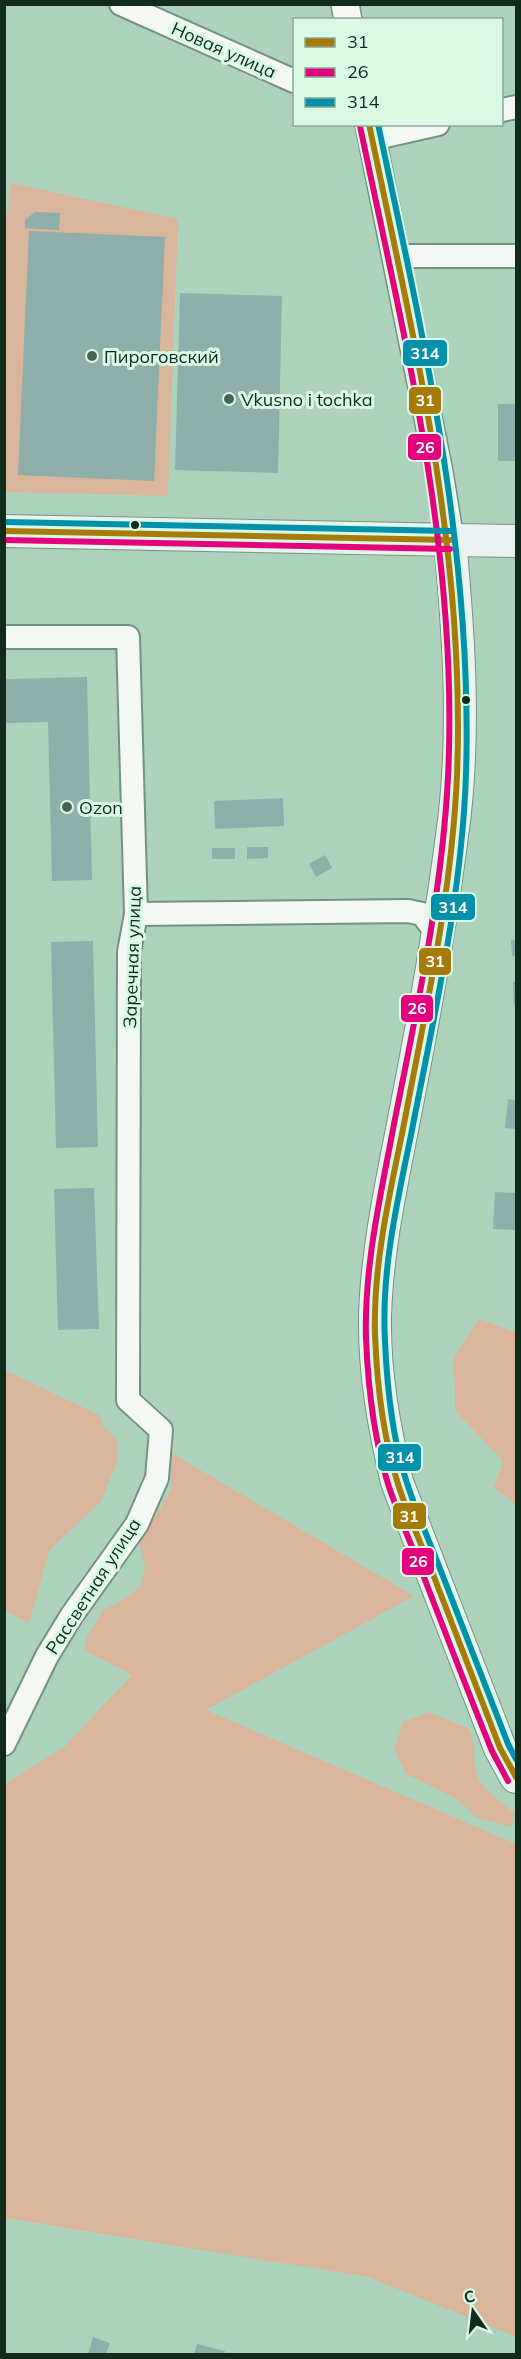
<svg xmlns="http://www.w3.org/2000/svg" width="521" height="2359" viewBox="0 0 521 2359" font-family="Mulish,sans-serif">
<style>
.green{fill:#d9b59b}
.building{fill:#8eafaa}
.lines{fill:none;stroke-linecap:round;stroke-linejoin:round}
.minor-casing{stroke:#749281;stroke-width:26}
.tertiary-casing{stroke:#749281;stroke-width:30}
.secondary-casing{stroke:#749281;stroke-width:34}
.minor{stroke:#f3f8f5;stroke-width:22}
.tertiary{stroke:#f3f8f5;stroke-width:27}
.secondary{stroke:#edf3f2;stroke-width:32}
.bus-1-casing{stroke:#d9f9e5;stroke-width:10}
.bus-2-casing{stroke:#d9f9e5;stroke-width:10}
.bus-3-casing{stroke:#d9f9e5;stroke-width:10}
.bus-1{stroke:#a67b0a;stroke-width:6}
.bus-2{stroke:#e5007d;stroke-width:6}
.bus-3{stroke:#0390aa;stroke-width:6}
.poi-dot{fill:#476554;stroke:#d9f9e5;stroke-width:2}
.bus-dot{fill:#102b1c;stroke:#d9f9e5;stroke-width:2}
.labels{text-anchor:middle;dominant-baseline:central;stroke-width:6;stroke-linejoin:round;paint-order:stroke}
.street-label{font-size:18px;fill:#102b1c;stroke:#d9f9e5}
.poi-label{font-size:18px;fill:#102b1c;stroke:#d9f9e5;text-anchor:start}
.line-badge{stroke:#d9f9e5;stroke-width:2}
.badge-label{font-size:16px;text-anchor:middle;font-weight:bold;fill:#fff}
</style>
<rect width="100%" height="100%" fill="#add2bc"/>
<path class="green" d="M11,183L178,219L168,496L5,492L4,233Z
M479,1319L516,1332V1505L494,1487L503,1461L455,1411L454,1356Z
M5,1370L99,1415L103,1426L118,1440V1459L102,1500L49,1551L29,1623L5,1611Z
M170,1452L414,1596L206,1710L516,1844V2337L368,2277L5,2218V1784L64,1747L132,1675L84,1650L86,1639L103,1610L121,1601L141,1586L145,1567L139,1543L171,1490Z
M430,1712L469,1729C476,1744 473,1756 476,1771C480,1789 501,1801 514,1813L512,1827L477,1818L457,1799L406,1774L394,1749L403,1722Z"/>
<path class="building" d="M35,212L60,213L59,230L25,228V220Z
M29,231L165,237L154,481L18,475Z
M180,293L282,296L278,473L175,470Z
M498,404H516V461H498Z
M87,677L92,880L52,881L48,722L5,723V679Z
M283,798L284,826L215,829L214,801Z
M247,847H268V858L247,859Z
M212,848H235V859H212Z
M325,855L332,868L316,877L309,864Z
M511,940H516V956H512Z
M93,941L98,1147L56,1148L51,942Z
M513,982H516V1005H514Z
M508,1099L516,1100V1129L505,1128Z
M94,1188L99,1329L58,1330L54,1189Z
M495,1192L516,1193V1230L493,1229Z
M93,2337L110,2343L106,2354H88Z
M197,2344L225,2351L224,2354H194Z"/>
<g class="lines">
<g class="minor-casing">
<path id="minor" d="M121,4L294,81
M502,110L516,107
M372,139L438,124
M396,256H516
M4,637H128L136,914L129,952L128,1400L161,1430L157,1478L137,1524L72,1615L47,1656L4,1744
M136,914L408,911L422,914L437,934"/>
</g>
<g class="tertiary-casing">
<path id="tertiary" d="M345,4L348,20
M369,124L439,472L450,540"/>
</g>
<g class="secondary-casing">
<path id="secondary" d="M4,531L516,541
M450,540C459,638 466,738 452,836C440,927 424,1018 406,1109C393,1177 377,1247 375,1316C374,1373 384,1427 397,1482L500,1748L516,1777"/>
</g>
<use href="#minor" class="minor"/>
<use href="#tertiary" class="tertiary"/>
<use href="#secondary" class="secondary"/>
<g class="bus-1-casing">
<path id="bus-1" d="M369,124C414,340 466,554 457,775C452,894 425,1013 403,1129C389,1197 373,1266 375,1335C377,1384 383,1437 398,1484C407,1513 420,1541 431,1569C454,1629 477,1688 500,1748L516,1777
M4,531L450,540"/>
</g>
<g class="bus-2-casing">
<path id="bus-2" d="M360,126C405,341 459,556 448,777C442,894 417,1009 394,1124C381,1194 364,1266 366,1338C368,1387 374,1440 389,1487C399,1516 411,1544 422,1572C445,1632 468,1692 492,1751L508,1781
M4,540L450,549"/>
</g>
<g class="bus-3-casing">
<path id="bus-3" d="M378,124C424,341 473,551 466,774C462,895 434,1016 411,1135C397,1203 381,1271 385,1341C387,1387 392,1437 406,1480C415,1509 428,1538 439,1566C462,1625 485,1685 508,1744L516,1759
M4,522L450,531"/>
</g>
<use href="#bus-1" class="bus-1"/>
<use href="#bus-2" class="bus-2"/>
<use href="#bus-3" class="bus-3"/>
</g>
<g class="poi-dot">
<circle cx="92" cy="356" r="6"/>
<circle cx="229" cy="399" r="6"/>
<circle cx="67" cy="807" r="6"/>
</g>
<g class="bus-dot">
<circle cx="135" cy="525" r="5"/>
<circle cx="466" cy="700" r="5"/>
</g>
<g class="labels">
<g class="street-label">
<text transform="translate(224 50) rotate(24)">Новая улица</text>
<text transform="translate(132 957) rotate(-88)">Заречная улица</text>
<text transform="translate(93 1586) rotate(-57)">Рассветная улица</text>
</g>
<g class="poi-label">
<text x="104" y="356">Пироговский</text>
<text x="241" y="399">Vkusno i tochka</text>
<text x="79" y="807">Ozon</text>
</g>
</g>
<g class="line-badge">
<rect x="402" y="339" width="46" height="28" rx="6" fill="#0390aa"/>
<rect x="408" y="386" width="34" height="29" rx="6" fill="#a67b0a"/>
<rect x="407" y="433" width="35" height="28" rx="6" fill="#e5007d"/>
<rect x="430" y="893" width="46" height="28" rx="6" fill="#0390aa"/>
<rect x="418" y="947" width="34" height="29" rx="6" fill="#a67b0a"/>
<rect x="400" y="994" width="34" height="29" rx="6" fill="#e5007d"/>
<rect x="377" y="1443" width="45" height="29" rx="6" fill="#0390aa"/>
<rect x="392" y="1502" width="35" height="28" rx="6" fill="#a67b0a"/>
<rect x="401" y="1547" width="34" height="29" rx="6" fill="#e5007d"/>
</g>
<g class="badge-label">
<text x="425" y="359">314</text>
<text x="425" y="406">31</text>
<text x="425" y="453">26</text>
<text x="453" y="913">314</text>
<text x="435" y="967">31</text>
<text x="417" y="1014">26</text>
<text x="400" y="1463">314</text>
<text x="409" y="1522">31</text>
<text x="418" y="1567">26</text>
</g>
<rect width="521" height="2359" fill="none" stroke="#102b1c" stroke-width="12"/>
<rect x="293" y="18" width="210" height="108" fill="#d9f9e5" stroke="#89a795" stroke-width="1.5"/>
<rect x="305" y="38" width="30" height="9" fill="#a67b0a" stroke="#89a795" stroke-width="1.5"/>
<text x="347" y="48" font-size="18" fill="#102b1c">31</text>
<rect x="305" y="68" width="30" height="9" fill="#e5007d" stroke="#89a795" stroke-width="1.5"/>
<text x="347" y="78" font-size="18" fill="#102b1c">26</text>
<rect x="305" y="98" width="30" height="9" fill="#0390aa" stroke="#89a795" stroke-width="1.5"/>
<text x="347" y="108" font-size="18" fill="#102b1c">314</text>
<g transform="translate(473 2311) rotate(346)" stroke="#d9f9e5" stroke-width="4.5" paint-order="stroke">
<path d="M0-4.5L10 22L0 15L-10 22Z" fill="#102b1c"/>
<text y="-9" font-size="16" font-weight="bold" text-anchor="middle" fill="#102b1c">С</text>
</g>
</svg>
